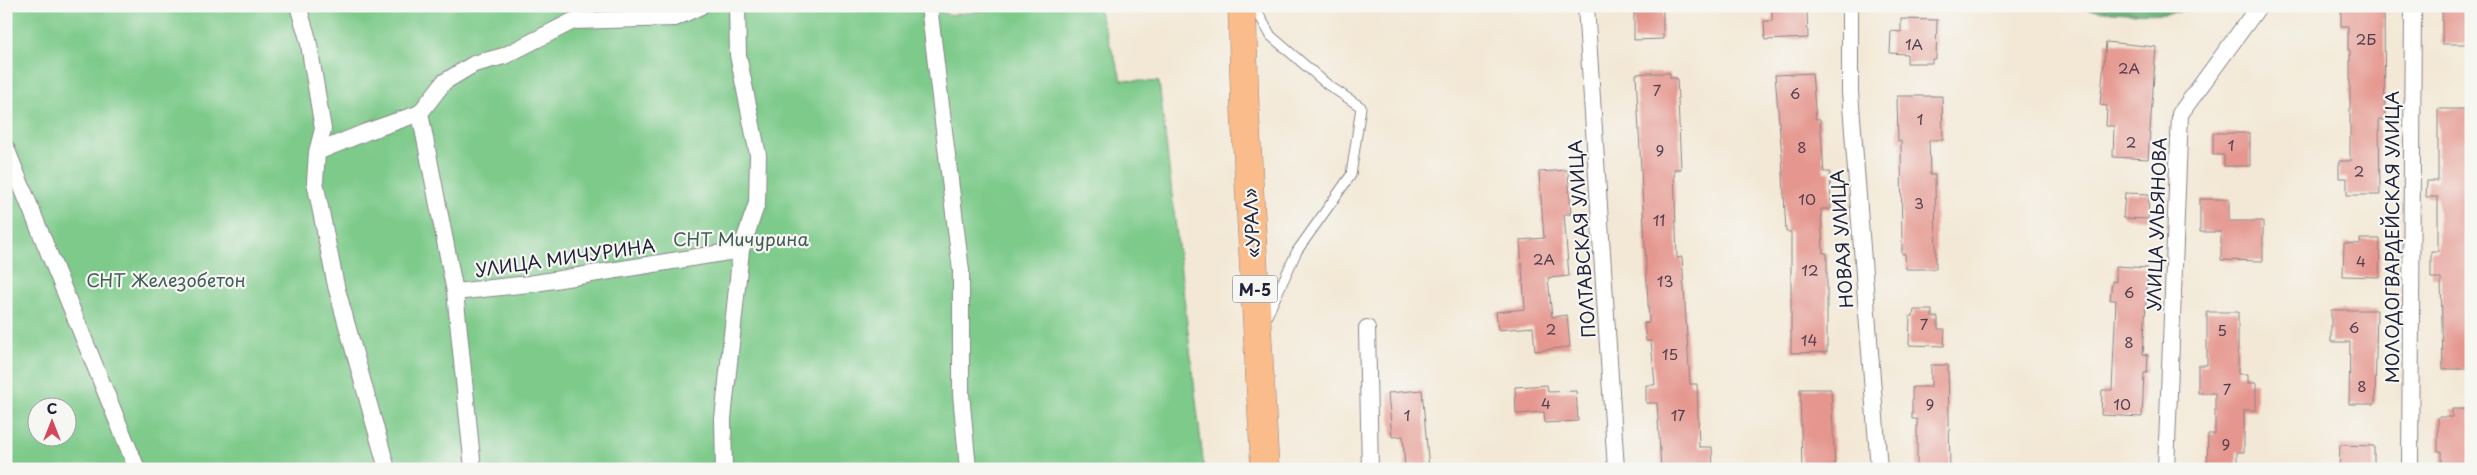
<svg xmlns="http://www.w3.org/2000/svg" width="2477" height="475" viewBox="0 0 2477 475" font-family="'Playpen Sans',sans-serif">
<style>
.green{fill:#7dca8a;stroke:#507662;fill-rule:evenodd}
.forest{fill:#66ae76;stroke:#446858}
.building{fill:#e5978f}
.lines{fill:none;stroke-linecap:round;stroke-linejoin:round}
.lane-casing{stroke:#8a8588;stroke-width:11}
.street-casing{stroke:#8a8588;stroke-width:18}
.highway-casing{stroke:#8a8588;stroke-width:29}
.lane{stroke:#fff;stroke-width:9}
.street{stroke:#fff;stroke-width:16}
.highway{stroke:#f9bc8a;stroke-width:28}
.labels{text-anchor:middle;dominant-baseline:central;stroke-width:4.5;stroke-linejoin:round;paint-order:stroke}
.number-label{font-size:15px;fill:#533f50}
.shield{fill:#f6f6f2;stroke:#626272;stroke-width:1}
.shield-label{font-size:16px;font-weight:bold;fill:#22223b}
.street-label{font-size:18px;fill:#22223b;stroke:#f6f6f2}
.park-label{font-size:18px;fill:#425d57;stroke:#f6f6f2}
</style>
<rect width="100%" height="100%" fill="#f6f6f2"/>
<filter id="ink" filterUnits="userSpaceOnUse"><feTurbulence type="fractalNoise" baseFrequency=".02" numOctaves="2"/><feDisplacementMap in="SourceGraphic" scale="10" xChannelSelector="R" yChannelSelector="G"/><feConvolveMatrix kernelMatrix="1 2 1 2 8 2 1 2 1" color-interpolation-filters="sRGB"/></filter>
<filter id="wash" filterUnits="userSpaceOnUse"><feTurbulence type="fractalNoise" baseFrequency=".0096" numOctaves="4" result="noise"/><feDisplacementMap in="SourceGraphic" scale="20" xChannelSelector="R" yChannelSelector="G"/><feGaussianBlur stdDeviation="1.12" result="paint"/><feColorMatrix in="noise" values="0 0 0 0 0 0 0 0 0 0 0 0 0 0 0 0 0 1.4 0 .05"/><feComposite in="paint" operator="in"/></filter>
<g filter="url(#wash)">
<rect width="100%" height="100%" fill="#f3e8d5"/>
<path class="green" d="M6,6H939L940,12L950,15L1019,6H1097L1122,80L1159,82L1204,469H6ZM38,408H68V438H38Z"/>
<path class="forest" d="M2055,6H2201C2166,21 2093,10 2055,6Z"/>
<g id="blocks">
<path class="building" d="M1634,6H1663V39L1634,40Z
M1772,6H1789L1790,12L1807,11L1808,38L1765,40L1764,21H1772Z
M2341,6H2384L2385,120H2379L2380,195H2347V178H2339V161H2350V50H2348V26H2341Z
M2442,6H2471V44H2442Z
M1901,19L1937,20L1936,59H1932V63H1907V54L1890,53L1891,31L1901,32Z
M2106,42L2156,47L2148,159L2113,157L2114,126H2106L2107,106L2100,105Z
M1649,73H1670V78H1677L1681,169H1674L1677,258L1682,257L1690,384H1697L1699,447H1712L1713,469H1661L1657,403H1646V385H1655L1651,341H1646L1644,323L1649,322L1636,74Z
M1812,73L1816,119H1820L1824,172H1830L1831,209H1821L1823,253H1827V352L1791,353V232H1786L1782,157L1775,75Z
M1897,96H1942L1943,140H1929L1930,175H1935L1936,269H1906L1905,254H1902L1901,141H1898Z
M2438,109H2471V369H2443L2441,278H2431V251H2438V197H2426L2427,181H2438Z
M2213,133H2250V166H2224V155H2213Z
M1568,170L1571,214H1564L1569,276L1548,278L1552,317L1567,315L1570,347L1535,351L1533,327L1498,330L1496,312L1525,309L1520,240L1544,238L1539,172Z
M2125,193L2149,194L2148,219L2123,218Z
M2200,199H2229V221H2263V261L2221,260V232H2200Z
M2360,239H2380L2379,277L2343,276L2344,243L2360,244Z
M2116,266L2148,268L2143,354L2148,355L2147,373H2144L2142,417L2101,415L2102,390H2112L2116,300H2110L2112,281L2116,282Z
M1914,310H1932V317H1938V329H1945L1944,346L1909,345L1910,316H1913Z
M2331,310H2377L2375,404H2349L2350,342H2331Z
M2207,312H2238V374H2248V383H2256V410H2244V452H2237V469H2207L2208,434H2215V393H2198V365H2207Z
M1931,365H1948L1950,469H1917V419H1912V387H1931Z
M1547,385L1548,392L1576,391L1578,421L1545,423L1544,412L1516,414L1515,387Z
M1800,389H1831L1835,469H1802Z
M1422,390L1429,469H1405L1403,436L1392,437L1388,393Z
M2452,409H2471L2469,469H2441V451H2438V417H2452Z
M2340,445L2374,446V469H2339Z"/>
</g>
</g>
<g filter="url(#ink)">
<use href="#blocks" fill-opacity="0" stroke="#8a8588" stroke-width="1"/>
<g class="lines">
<g class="lane-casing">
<path id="lane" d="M1254,6L1271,36L1328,85L1361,107L1351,175L1297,251L1265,320"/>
</g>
<g class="street-casing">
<path id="street" d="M298,6L308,39L323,129L317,152L366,132L420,113L455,292L473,469
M929,6L961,271V394L968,469
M1586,6L1616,469
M1850,6V92L1879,469
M420,113L444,82L474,64L504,56L573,21L675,18L701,6
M6,148L137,469
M317,152L315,182L336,286L387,469
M455,292L529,284L741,250
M1367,328L1370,469
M724,469L723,419L741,250L757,203L758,155L738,55L737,6
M2166,469L2180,114L2259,6
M2410,469L2413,6"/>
</g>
<g class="highway-casing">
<path id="highway" d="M1242,6L1245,110L1265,469"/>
</g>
<use href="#lane" class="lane"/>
<use href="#street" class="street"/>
<use href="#highway" class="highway"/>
</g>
</g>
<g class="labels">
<g class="number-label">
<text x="2366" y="38">2Б</text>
<text x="1914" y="43">1А</text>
<text x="2129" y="67">2А</text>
<text x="1657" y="89">7</text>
<text x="1795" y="92">6</text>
<text x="1920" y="118">1</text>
<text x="2131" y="141">2</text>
<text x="2231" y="144">1</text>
<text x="1802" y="146">8</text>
<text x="1660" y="149">9</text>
<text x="2359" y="170">2</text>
<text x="1807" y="198">10</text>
<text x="1919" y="202">3</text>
<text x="1659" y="219">11</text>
<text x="1544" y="258">2А</text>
<text x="2361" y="260">4</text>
<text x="1810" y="269">12</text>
<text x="1665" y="280">13</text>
<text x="2129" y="291">6</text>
<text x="1924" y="323">7</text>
<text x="2354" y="326">6</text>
<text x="1551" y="328">2</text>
<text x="2222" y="329">5</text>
<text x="1809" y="339">14</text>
<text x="2129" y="341">8</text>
<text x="1670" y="353">15</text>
<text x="2362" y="385">8</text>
<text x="2227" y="388">7</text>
<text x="1546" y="402">4</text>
<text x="1930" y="403">9</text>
<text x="2122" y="403">10</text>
<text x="1407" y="414">1</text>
<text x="1678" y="414">17</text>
<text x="2226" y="443">9</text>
</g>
<rect class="shield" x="1232.5" y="275.5" width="45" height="27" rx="4"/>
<g class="shield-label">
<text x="1255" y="289">М-5</text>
</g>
<g class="street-label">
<text transform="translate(1251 223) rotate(-93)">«УРАЛ»</text>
<text transform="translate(2156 224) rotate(-88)">УЛИЦА УЛЬЯНОВА</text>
<text transform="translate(2391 237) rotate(-90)">МОЛОДОГВАРДЕЙСКАЯ УЛИЦА</text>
<text transform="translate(1581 239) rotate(-94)">ПОЛТАВСКАЯ УЛИЦА</text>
<text transform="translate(1841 239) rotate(-94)">НОВАЯ УЛИЦА</text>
<text transform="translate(565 257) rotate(-8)">УЛИЦА МИЧУРИНА</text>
</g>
<g class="park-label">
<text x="741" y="238">СНТ Мичурина</text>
<text x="166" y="279">СНТ Железобетон</text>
</g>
</g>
<rect width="2477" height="475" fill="none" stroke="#f6f6f2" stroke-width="25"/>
<g transform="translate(52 422)"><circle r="24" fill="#f6f6f2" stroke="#a1a1a9"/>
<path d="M0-4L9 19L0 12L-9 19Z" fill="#d1495b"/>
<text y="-8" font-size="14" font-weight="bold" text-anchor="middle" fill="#22223b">С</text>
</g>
</svg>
